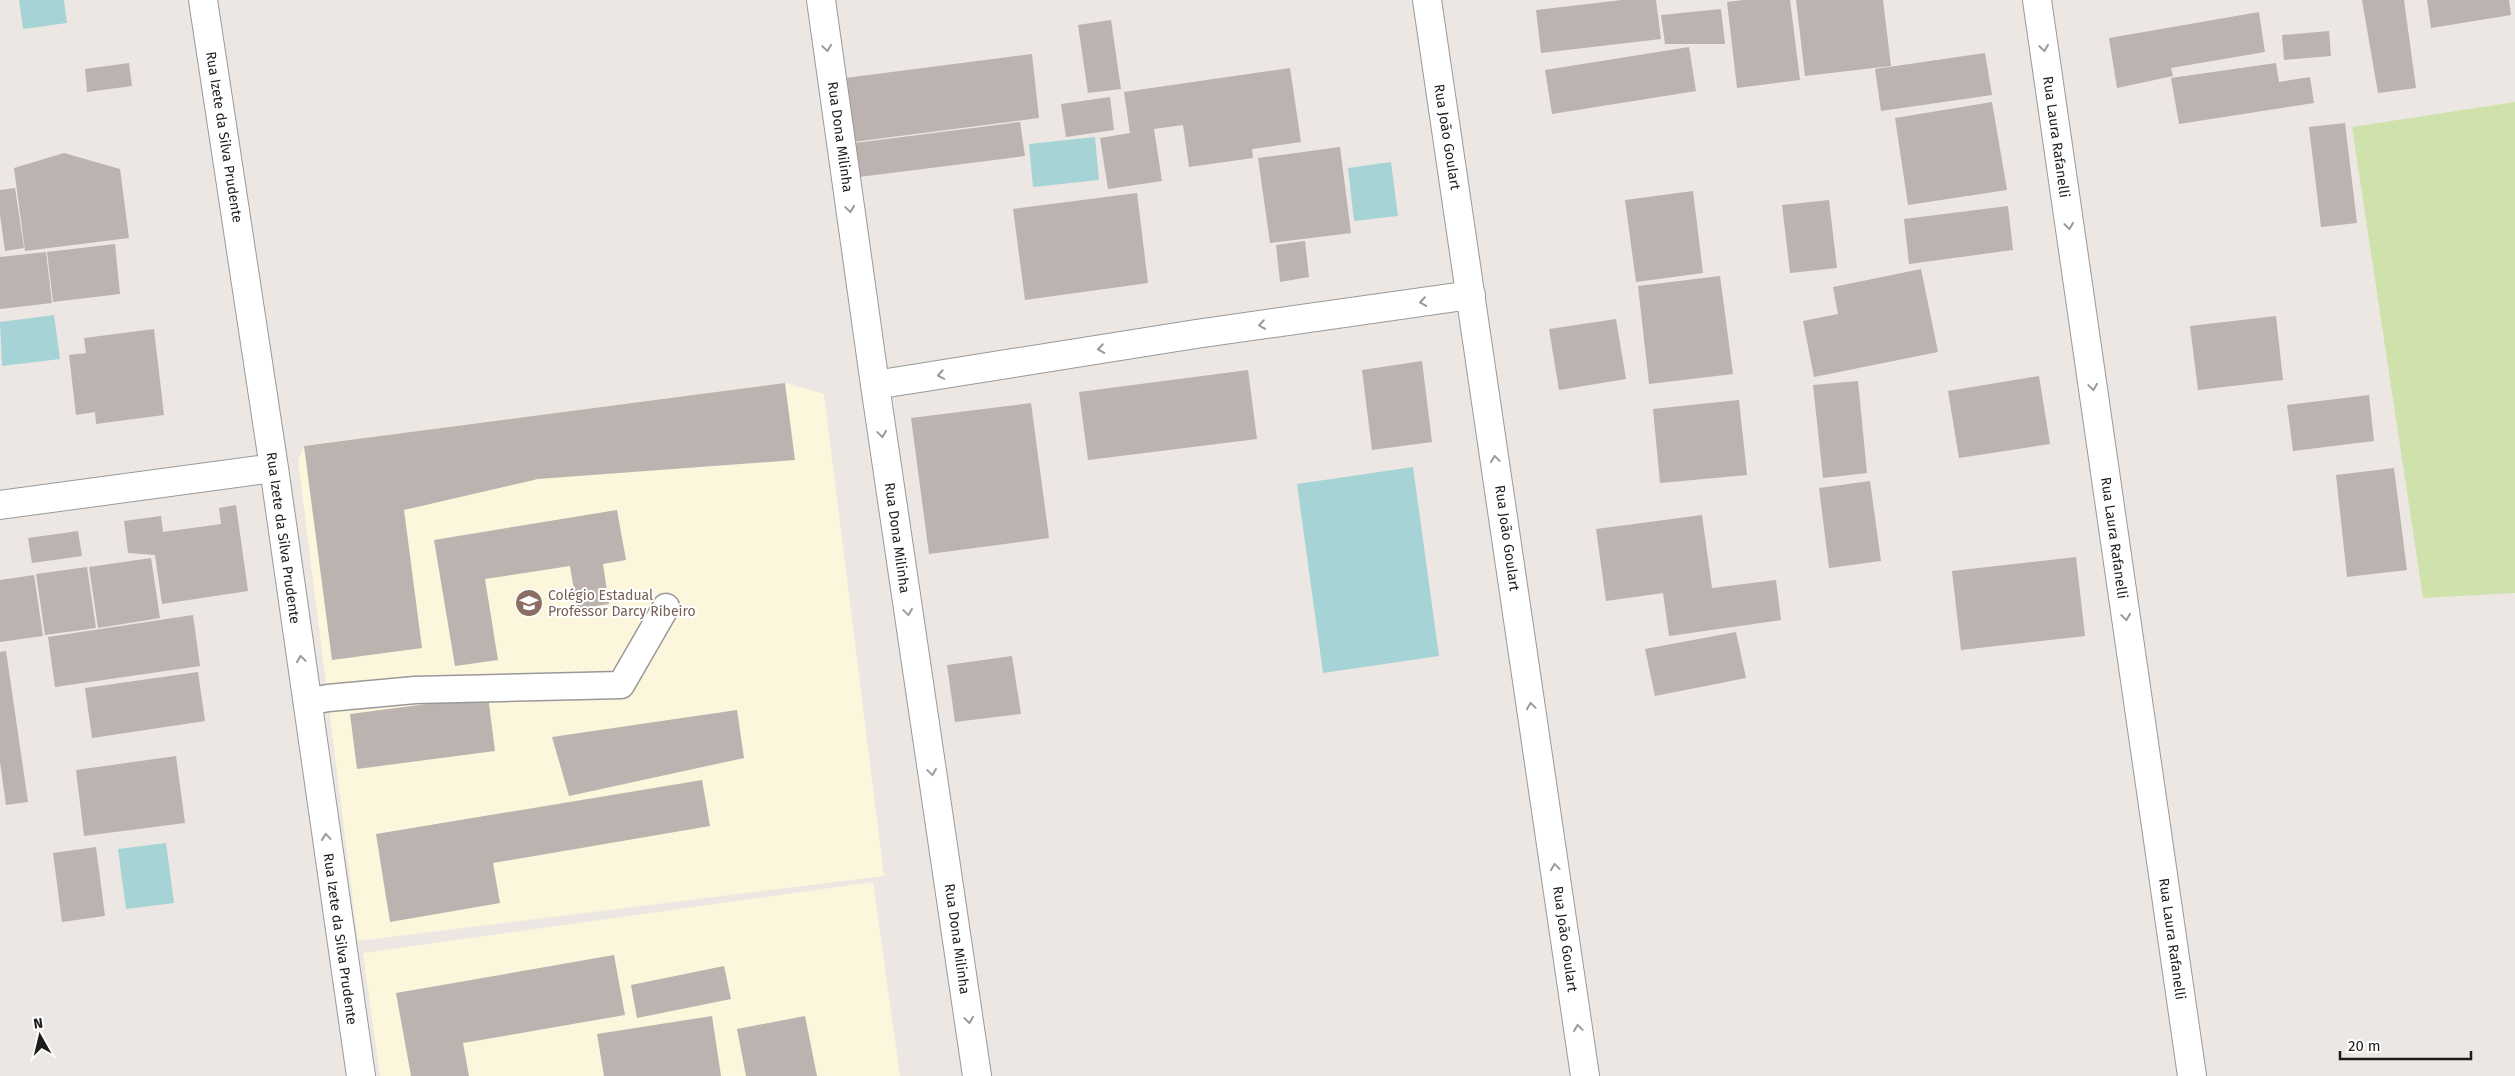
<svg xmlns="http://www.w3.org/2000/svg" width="2515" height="1076" viewBox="0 0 2515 1076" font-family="'Fira Sans',sans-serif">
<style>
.education{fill:#fbf6dc}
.grass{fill:#cfe2ac}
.water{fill:#a6d3d6}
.building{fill:#bcb2af}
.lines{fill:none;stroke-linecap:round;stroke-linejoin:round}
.lane-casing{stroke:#999;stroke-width:29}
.street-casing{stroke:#999;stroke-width:30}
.lane{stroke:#fff;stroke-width:26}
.street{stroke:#fff;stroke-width:28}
.oneway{stroke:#999}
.labels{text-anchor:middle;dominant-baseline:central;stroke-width:4;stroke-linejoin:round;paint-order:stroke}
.street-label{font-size:14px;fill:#1c1c1c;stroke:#fff}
.education-label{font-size:14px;fill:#785e54;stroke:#fff;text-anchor:start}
</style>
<rect width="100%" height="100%" fill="#ece7e2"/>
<path class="education" d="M785,383L824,394L884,876L358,941L298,460L304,446Z
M873,882L900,1076H380L363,953Z"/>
<path class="grass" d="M2515,102V593L2423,598L2352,127Z"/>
<path class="water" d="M19,0H64L67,23L23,29Z
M1095,137L1099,180L1033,187L1029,144Z
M1391,162L1398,216L1354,221L1348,168Z
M54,315L60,359L2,366L0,322Z
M1413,467L1439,656L1323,673L1297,484Z
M166,843L174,903L126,909L118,849Z"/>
<path class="building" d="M1622,0H1656L1661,39L1541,53L1536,10Z
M1743,0H1790L1800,80L1737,88L1727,2Z
M1796,0H1883L1891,66L1805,76Z
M2362,0H2404L2416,88L2378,93Z
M2427,0H2509L2511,15L2431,28Z
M1721,9L1725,44H1665L1661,15Z
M2259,12L2265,52L2171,68L2173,76L2117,88L2109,38Z
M1111,20L1121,89L1088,93L1078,25Z
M2329,31L2331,56L2284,60L2282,35Z
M1689,47L1696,91L1552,114L1545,70Z
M1985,53L1992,95L1881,111L1875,69Z
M1032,54L1039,118L853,142L845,78Z
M129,63L132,86L87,92L85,69Z
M2276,63L2279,82L2310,77L2314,103L2179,124L2171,78Z
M1290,68L1301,142L1252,149L1253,158L1189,167L1183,125L1154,129L1162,181L1108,189L1100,138L1130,133L1124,92Z
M1110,97L1114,130L1066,137L1061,104Z
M1992,102L2007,190L1908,205L1895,118Z
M1020,122L1025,156L859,177L855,143Z
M2345,123L2357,223L2321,227L2309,127Z
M1340,147L1351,233L1270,243L1258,158Z
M64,153L120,169L129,238L25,251L14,168Z
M15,188L24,248L5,251L0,215V190Z
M1693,191L1703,273L1636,282L1625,200Z
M1137,193L1148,283L1025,300L1013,209Z
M1829,200L1837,268L1790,273L1782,205Z
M2008,206L2013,250L1909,264L1904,219Z
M1305,241L1309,277L1280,282L1276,245Z
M115,244L120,294L53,302L47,252Z
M46,252L52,303L0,309V257Z
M1921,269L1938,352L1814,377L1803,321L1838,314L1833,287Z
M1720,276L1733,374L1649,384L1638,286Z
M2276,316L2283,380L2198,390L2190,326Z
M1616,319L1626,379L1559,390L1549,329Z
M154,329L164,415L96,424L95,412L76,415L69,355L86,353L84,338Z
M1422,361L1432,442L1372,450L1362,370Z
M1248,370L1257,439L1088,460L1079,392Z
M2039,376L2050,444L1959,458L1948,391Z
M1858,381L1867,473L1823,478L1813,385Z
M785,383L795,460L538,479L404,510L422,648L332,660L304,446Z
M2369,395L2374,441L2293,451L2287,405Z
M1739,400L1747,475L1660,483L1653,409Z
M1031,403L1049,538L929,554L911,418Z
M2394,468L2407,570L2347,577L2336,475Z
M1870,481L1881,561L1829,568L1819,488Z
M236,505L248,591L162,604L155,555L128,553L124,521L161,516L163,532L221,524L219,508Z
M617,510L626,560L603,564L609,604L577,609L570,566L485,579L498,660L455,666L434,540Z
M1702,515L1712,588L1776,580L1781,620L1669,636L1663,593L1606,601L1596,529Z
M78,531L82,556L32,563L28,538Z
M2076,557L2085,636L1961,650L1952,571Z
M151,558L160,618L98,628L89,567Z
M87,567L96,628L45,635L36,574Z
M34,575L43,636L0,642V580Z
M193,615L200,666L55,687L48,637Z
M1736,632L1746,678L1655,696L1645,649Z
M6,651L28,802L6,805L0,762V652Z
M1012,656L1021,714L955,722L947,665Z
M198,672L205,721L92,738L85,688Z
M488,696L495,751L357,769L350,714Z
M737,710L744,758L569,796L552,737Z
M176,756L185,823L84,836L76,770Z
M702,780L710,826L493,863L500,903L390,922L376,834Z
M96,847L105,916L62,922L53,853Z
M614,955L625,1015L463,1043L469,1076H411L396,993Z
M724,966L731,999L637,1018L631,985Z
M712,1016L721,1076H604L597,1034Z
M805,1016L817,1076H746L737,1029Z"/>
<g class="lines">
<g class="lane-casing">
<path id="lane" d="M307,702L328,698L415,690L621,685L666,607"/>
</g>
<g class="street-casing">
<path id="street" d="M203,0L274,468L361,1076
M821,0L875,385L977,1076
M1427,0L1585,1076
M2037,0L2192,1076
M875,385L1196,334L1471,295
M0,505L274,468"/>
</g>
<use href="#lane" class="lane"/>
<use href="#street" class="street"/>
</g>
<defs><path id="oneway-chevron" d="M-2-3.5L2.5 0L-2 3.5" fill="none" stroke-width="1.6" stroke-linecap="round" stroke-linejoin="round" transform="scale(1.25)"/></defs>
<g class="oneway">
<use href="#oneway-chevron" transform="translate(827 48) rotate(82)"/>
<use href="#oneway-chevron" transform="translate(2044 48) rotate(82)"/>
<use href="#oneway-chevron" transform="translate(850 209) rotate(82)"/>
<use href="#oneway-chevron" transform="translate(2069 226) rotate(82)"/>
<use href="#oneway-chevron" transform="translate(1423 302) rotate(172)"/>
<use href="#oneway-chevron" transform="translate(1262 325) rotate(172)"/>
<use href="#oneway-chevron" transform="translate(1101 349) rotate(171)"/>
<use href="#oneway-chevron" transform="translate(941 375) rotate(170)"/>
<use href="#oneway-chevron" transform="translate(2093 387) rotate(82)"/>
<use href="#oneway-chevron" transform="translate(882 434) rotate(82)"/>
<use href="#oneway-chevron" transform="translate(1495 459) rotate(-98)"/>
<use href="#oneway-chevron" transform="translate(908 612) rotate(82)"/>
<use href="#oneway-chevron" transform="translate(2126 617) rotate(82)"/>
<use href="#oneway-chevron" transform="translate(301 659) rotate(-98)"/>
<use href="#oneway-chevron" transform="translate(1531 706) rotate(-98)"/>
<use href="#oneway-chevron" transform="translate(932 772) rotate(82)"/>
<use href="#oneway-chevron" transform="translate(326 837) rotate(-98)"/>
<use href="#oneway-chevron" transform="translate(1555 867) rotate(-98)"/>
<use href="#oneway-chevron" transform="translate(969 1020) rotate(82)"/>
<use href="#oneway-chevron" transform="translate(1578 1028) rotate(-98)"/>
</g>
<defs>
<g id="school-disc" transform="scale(1.4375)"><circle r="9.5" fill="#8d6e63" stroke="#fff"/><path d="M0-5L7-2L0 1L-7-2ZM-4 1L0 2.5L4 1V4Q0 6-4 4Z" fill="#fff"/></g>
</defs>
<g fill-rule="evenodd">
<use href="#school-disc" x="529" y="603"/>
</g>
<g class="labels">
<g class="street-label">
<text transform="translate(224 137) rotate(81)">Rua Izete da Silva Prudente</text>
<text transform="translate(840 137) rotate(82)">Rua Dona Milinha</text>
<text transform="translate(1447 137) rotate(81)">Rua João Goulart</text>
<text transform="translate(2056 137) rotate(82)">Rua Laura Rafanelli</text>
<text transform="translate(283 538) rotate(82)">Rua Izete da Silva Prudente</text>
<text transform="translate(897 538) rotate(82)">Rua Dona Milinha</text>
<text transform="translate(1507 538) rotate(82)">Rua João Goulart</text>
<text transform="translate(2114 538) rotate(82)">Rua Laura Rafanelli</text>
<text transform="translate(340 939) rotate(82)">Rua Izete da Silva Prudente</text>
<text transform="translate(957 939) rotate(82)">Rua Dona Milinha</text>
<text transform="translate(1565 939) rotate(82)">Rua João Goulart</text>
<text transform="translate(2172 939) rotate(82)">Rua Laura Rafanelli</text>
</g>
<g class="education-label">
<text x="548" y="595">Colégio Estadual<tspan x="548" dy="16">Professor Darcy Ribeiro</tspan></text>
</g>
</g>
<g transform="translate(40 1036) rotate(352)" stroke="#ffffff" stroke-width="4" paint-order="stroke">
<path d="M0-4L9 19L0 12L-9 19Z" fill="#1c1c1c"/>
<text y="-8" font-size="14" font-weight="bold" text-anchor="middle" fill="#1c1c1c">N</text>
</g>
<path d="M2340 1051v8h131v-8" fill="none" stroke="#1c1c1c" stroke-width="2.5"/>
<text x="2348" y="1051" font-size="15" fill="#1c1c1c" stroke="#ffffff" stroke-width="4" paint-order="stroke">20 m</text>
</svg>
